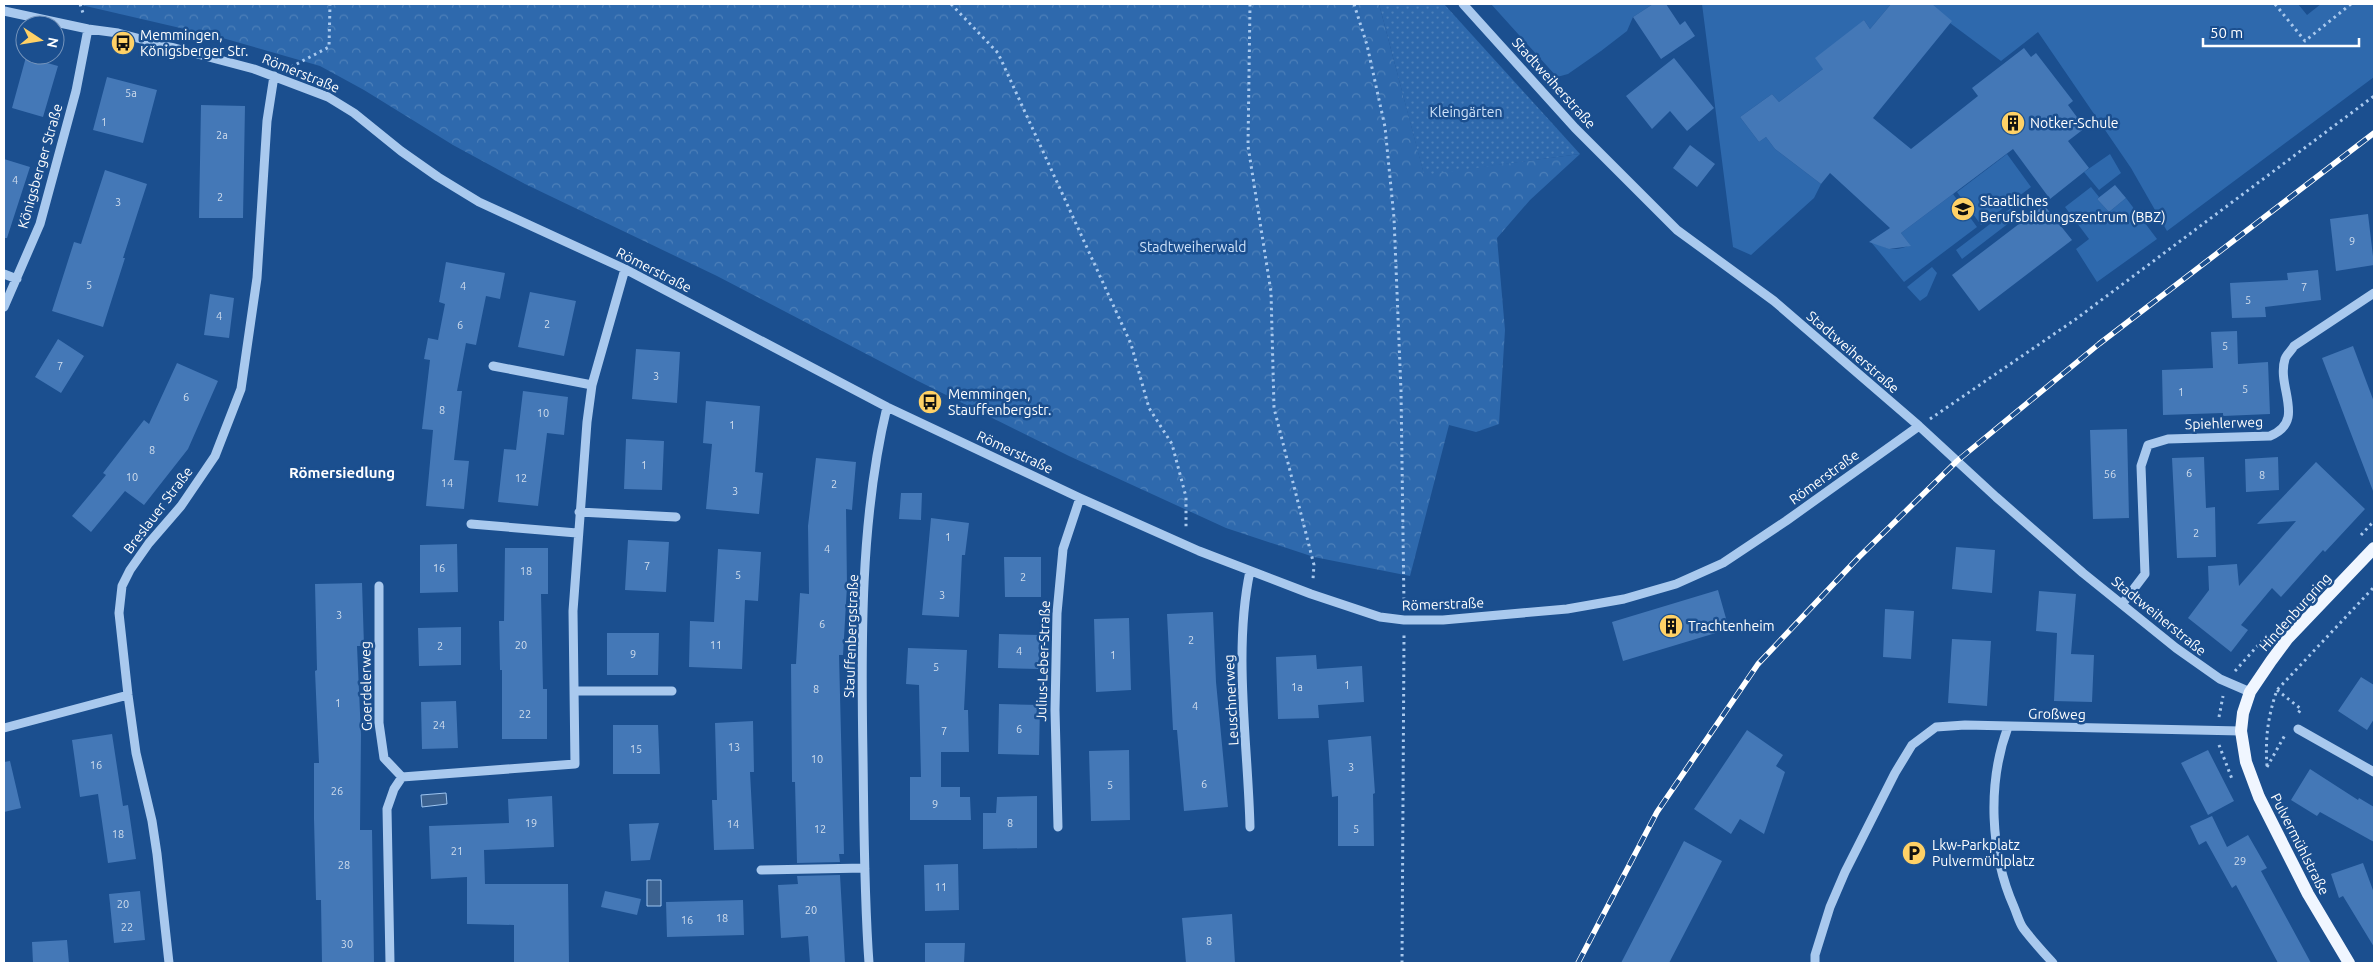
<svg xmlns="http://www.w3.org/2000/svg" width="2378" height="967" viewBox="0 0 2378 967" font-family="Ubuntu,sans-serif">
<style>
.grass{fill:#2e69ad}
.forest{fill:url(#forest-crowns)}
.park{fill:url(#park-dots)}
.water{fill:#3c6290;stroke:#9cc4f0}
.building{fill:#4478b7}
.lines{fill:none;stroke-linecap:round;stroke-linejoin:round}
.path{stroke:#a9c9ee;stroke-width:3;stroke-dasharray:2.5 4;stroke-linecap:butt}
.minor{stroke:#a9c9ee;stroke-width:9}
.major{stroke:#f0f6ff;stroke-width:12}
.rail-casing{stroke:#fff;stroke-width:5.5}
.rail{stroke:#1b4f8f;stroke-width:4;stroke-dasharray:11;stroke-linecap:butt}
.labels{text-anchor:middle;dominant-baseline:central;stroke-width:5;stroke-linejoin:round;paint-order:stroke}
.number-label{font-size:11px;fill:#d0dded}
.poi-label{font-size:14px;fill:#fff;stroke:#1b4f8f;text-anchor:start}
.street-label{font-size:14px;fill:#fff;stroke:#1b4f8f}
.park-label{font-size:14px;fill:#cfe3fa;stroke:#1b4f8f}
.neighbourhood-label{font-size:15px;font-weight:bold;fill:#fff;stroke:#1b4f8f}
</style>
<defs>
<pattern id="forest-crowns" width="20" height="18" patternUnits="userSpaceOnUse" patternTransform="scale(1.25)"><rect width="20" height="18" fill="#2e69ad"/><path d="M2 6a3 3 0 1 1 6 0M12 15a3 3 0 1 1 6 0" fill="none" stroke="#4d80b9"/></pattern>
<pattern id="park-dots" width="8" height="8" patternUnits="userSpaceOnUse" patternTransform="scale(1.25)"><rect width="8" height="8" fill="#2e69ad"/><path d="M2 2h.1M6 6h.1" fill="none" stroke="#4d80b9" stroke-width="1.8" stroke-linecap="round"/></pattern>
</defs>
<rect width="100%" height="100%" fill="#1b4f8f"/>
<path class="grass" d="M1491,4H1653L1633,17L1627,31L1601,51L1568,74L1557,77Z
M1702,4H1891L1870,29L1864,20L1823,69L1779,102L1772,94L1740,117L1759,142L1766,137L1775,149L1821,184L1814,198L1751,255L1733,247Z
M1930,4H2298L2307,15L2321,4H2374V77L2167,231L2131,168L2038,32L2001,61L1950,23Z
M2007,154L2031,187L1981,225L1957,192Z
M2110,154L2121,173L2099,190L2084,172Z
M2091,187L2099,197L2097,199L2109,212L2126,198L2157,239L2097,282L2076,249L2089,239L2065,207Z
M1953,194L1977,227L1904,282L1871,242L1873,239C1884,250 1896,252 1910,245L1901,233Z
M2011,208L2018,216L1962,259L1956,250Z
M1932,267L1937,273L1927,296L1920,301L1907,287Z"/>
<path class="forest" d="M77,4H1379L1424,174L1580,154L1530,200L1497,238L1505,330L1499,424L1476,432L1449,425L1410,576L1314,557L1226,528L1069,456L918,381L717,276L525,184L453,145L364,90L320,66L219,37Z"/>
<path class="park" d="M1379,4H1444L1580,154L1424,175Z"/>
<path class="water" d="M446,793L447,804L422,807L421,795Z
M647,880H661V906H647Z"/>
<path class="building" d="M1653,4H1666L1680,25L1685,21L1695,36L1661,59L1633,17Z
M1891,4H1932L1952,21L1873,118L1911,149L1978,96L1972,88L2024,48L2031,57L2036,53L2073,101L2068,105L2085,128L2068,141L2089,168L2050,199L2013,149L1901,233L1911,246L1889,249L1869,242L1890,228L1830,173L1821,184L1775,149L1766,137L1759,142L1740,117L1772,94L1779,102L1823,69L1815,58L1864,20L1870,29Z
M26,57L58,66L43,117L12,108Z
M1674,58L1714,108L1687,131L1670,111L1652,129L1626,96Z
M107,77L157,90L143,143L93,130Z
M201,105L245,106L243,218H199Z
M1690,145L1715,164L1697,187L1673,168Z
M4,159L30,167L7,238H4Z
M105,170L147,184L123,258H125L103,327L52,311L74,242L81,244Z
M2115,185L2126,198L2109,212L2097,199Z
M2044,205L2072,240L1979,311L1952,275Z
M2368,214L2374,265L2336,271L2330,219Z
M446,262L505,273L500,299L486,296L476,345L466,343L457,391H462L454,460L469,461L464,509L426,506L433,430L422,429L430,360L424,359L428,338L438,340L445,304L439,302Z
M2318,270L2321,300L2265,307L2266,317L2232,318L2230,283L2288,280L2287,273Z
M530,292L576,301L564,356L518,347Z
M210,294L234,298L229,338L204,335Z
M2237,331L2238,364L2268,362L2270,414L2223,416V413L2163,415L2162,370L2213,368L2211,332Z
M58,339L84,356L61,393L35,377Z
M2353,346L2374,402L2373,491L2322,358Z
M636,349L680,352L677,403L632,399Z
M177,363L218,381L188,449L144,505L125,491L91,532L72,516L106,475L103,473L144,420L149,424Z
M523,391L568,397L564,435L547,433L538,506L498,502L504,449L516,450Z
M706,401L760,406L755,472L763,473L759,514L706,509L712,444L703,443Z
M2127,429L2129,518L2093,519L2090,430Z
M626,439L664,441L662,490L624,489Z
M2204,457L2206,508L2215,507L2216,557L2177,558L2172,458Z
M2278,457L2279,490L2246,492L2245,459Z
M816,458L856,462L852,510L846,509L847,586L843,655H839L844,854H839L840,862L797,863L795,782H792L791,664H796L800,593L809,594L808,526Z
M2316,462L2365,509L2325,552L2323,550L2281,597L2272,588L2241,625L2248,630L2231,652L2188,618L2209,590L2208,566L2237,564L2239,586L2296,521L2257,524Z
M901,493H922L921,520L899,519Z
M931,518L969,523L965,555H962L959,617L922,615Z
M628,540L669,542L666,592L625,590Z
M457,544L458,592L420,593V545Z
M1956,547L1995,550L1992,593L1952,589Z
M505,548H548V594H541L543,689H547V739H502V670H500L499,621H504Z
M718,549L761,552L758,601L745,600L742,669L689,667L690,621L714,622Z
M1004,557H1041V597H1005Z
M362,583L364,646H357L361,735L360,830H372L374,963H322L321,900H316L314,819V763H319L315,671L317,670L315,584Z
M1718,590L1729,629L1623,661L1612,622Z
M2039,591L2076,594L2071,654L2094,655L2092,702L2054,701L2057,633L2036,631Z
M1885,609L1914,611L1911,659L1883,657Z
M1213,612L1216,682L1228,807L1184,811L1177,730H1173L1167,614Z
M1129,618L1131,690L1096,692L1094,619Z
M461,627V665L419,666L418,628Z
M607,633H659L658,675H607Z
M999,634L1040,635L1039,669L998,668Z
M1952,639L1991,641L1987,706L1948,703Z
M908,648L967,650L964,710H968L969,752H941V787H960V797H970L971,820H910V777H921L919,685L906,684Z
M1316,655L1317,669L1362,666L1364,702L1318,705L1319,718L1278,719L1276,657Z
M2361,677L2374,685V719L2367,730L2338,711Z
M456,701L458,748L422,749L421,702Z
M999,704L1040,705L1039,755L998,754Z
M753,721L754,772H750L754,849L714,850L712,800H717L715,723Z
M613,725H658L660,774H613Z
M1747,730L1783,755L1776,766L1785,772L1764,834L1740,819L1731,834L1694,809Z
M112,734L123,806L128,805L136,859L108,863L98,794L80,797L72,740Z
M1371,736L1375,793L1373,794L1374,846H1338V796L1332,797L1328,740Z
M1129,750L1130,820L1091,821L1089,751Z
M2208,750L2234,801L2208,815L2181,763Z
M10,761L21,808L4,812V762Z
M2310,769L2358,800L2359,798L2374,807V842L2320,812L2317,816L2291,800Z
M552,796L554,847L484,850L485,884H568L569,963H514V925L467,924V877L431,879L429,826L509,823L508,799Z
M1037,796V848L983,849V813H996L997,797Z
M2212,816L2227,847L2248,835L2267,868L2261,871L2311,963H2278L2236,885L2232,888L2206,841L2199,845L2190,826Z
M659,823L650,860L631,861L629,824Z
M1684,841L1722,861L1669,963H1621Z
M2363,863L2374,893V947L2343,896L2339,898L2331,874Z
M958,864L959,910L925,911L924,865Z
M840,875L845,963H810L808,936L781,938L778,885L798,884L797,876Z
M140,891L145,940L114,943L109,894Z
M605,891L641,899L637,915L601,907Z
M743,900L744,935L667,937L666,902Z
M1232,914L1235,963H1186L1182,918Z
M67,940L69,963H33L32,942Z
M925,943H965L964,963H925Z"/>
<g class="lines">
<path class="path" d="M80,4L83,13
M951,4L998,53L1131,344L1149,408L1172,444L1186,497V529
M1250,4L1248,146L1271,292L1274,408L1314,565L1313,579
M1354,4L1367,45L1385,127L1394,218L1401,391L1404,606
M2275,4L2305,41L2351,4
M291,67L329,47L330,4
M1930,419L2076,319L2374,96
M2361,535L2374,521
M2235,671L2269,633
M2277,690L2301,709L2297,715
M2219,717L2223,696
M2219,745L2232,779
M2267,766C2265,738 2268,716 2277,690L2374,587
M2267,767L2285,735
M1402,963L1404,635"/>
<path class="minor" d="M1463,4L1575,128L1677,230L1774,301L1919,426L1996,497L2083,573L2176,648L2220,679L2250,692
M4,11L88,29L118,33L254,69L328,97L354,113L401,151L438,177L479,202L625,269L887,407L1080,498L1199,551L1311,594L1380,617L1404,620H1443L1567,609L1624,599L1676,584L1723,563L1786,521L1919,426
M4,274L17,279
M4,307L40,224L76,91L88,29
M493,366L592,385
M579,512L676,517
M471,524L577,533
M379,586V723L384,758L402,777
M2123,603L2145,574L2141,466L2148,445L2168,439L2270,436C2307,421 2276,387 2285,359C2286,355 2292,350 2294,346L2374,293
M575,691H672
M2008,727C1987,783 1990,853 2014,907C2017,914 2019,922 2023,928C2032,940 2043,952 2053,963
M4,728L128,695
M2298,729L2374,772
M1058,827L1055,710L1057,613L1063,549L1080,498
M1250,827C1248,745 1233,651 1250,571
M761,870L865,868
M169,963L157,854L152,821L136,753L128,695L119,613L122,586L130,570L149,543L181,506L215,456L241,389L257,278L267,121L274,76
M390,963L387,809L394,789L402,777L575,764L573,611L587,422L592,385L625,269
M869,963C864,895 864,827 863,758C861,644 860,518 887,407
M1815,963V955L1830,907L1845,872L1895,773L1912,745L1936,727L1965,725L2241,731"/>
<path class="major" d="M2349,963L2308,894L2259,797L2246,762L2241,731L2243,713L2250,692L2271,661L2288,638L2374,548"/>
<g class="rail-casing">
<path id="rail" d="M1578,963L1657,812L1758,664L1859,557L1957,461L2099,344L2374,133"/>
</g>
<use href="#rail" class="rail"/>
</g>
<defs>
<g id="bus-disc" transform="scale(1.25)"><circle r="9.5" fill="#ffd166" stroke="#1b4f8f"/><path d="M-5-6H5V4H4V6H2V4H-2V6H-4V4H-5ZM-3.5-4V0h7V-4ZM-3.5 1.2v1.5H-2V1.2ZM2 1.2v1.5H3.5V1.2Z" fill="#111"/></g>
<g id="building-disc" transform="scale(1.25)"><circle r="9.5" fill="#ffd166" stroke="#1b4f8f"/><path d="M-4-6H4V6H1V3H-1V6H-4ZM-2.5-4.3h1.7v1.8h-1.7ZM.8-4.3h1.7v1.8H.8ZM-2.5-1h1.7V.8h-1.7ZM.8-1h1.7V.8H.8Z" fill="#111"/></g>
<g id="school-disc" transform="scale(1.25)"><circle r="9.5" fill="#ffd166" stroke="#1b4f8f"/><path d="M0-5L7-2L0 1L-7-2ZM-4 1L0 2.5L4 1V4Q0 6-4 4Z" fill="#111"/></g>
<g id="parking-disc" transform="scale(1.25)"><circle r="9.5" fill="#ffd166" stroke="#1b4f8f"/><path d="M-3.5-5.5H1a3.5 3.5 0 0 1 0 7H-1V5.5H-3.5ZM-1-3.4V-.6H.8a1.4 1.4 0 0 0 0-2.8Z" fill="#111"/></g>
</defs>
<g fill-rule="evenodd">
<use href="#bus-disc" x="123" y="43"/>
<use href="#building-disc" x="2013" y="123"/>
<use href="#school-disc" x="1963" y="209"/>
<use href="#bus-disc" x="930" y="402"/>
<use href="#building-disc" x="1671" y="626"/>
<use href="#parking-disc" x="1914" y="853"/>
</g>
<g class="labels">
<g class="number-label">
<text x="131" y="93">5a</text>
<text x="104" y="122">1</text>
<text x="222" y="135">2a</text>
<text x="15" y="180">4</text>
<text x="220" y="197">2</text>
<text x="118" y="202">3</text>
<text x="2352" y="241">9</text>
<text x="89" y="285">5</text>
<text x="463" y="286">4</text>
<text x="2304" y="287">7</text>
<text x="2248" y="300">5</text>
<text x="219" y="316">4</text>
<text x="547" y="324">2</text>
<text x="460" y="325">6</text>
<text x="2225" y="346">5</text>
<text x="60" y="366">7</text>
<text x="656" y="376">3</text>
<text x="2245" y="389">5</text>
<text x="2181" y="392">1</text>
<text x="186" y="397">6</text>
<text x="442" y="410">8</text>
<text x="543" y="413">10</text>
<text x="732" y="425">1</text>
<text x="152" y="450">8</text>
<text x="644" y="465">1</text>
<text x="2189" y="473">6</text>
<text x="2110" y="474">56</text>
<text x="2262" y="475">8</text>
<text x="132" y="477">10</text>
<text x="521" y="478">12</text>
<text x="447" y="483">14</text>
<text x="834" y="484">2</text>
<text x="735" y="491">3</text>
<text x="2196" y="533">2</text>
<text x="948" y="537">1</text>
<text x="827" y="549">4</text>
<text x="647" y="566">7</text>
<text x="439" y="568">16</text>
<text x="526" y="571">18</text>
<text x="738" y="575">5</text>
<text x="1023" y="577">2</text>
<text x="942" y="595">3</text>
<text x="339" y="615">3</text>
<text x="822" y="624">6</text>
<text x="1191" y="640">2</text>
<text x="521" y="645">20</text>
<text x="716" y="645">11</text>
<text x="440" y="646">2</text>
<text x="1019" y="651">4</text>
<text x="633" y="654">9</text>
<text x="1113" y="655">1</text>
<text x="936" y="667">5</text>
<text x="1347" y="685">1</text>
<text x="1297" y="687">1a</text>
<text x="816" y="689">8</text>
<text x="338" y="703">1</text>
<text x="1195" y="706">4</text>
<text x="525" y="714">22</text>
<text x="439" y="725">24</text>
<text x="1019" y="729">6</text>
<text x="944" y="731">7</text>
<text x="734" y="747">13</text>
<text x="636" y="749">15</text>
<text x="817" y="759">10</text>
<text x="96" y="765">16</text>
<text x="1351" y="767">3</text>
<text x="1204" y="784">6</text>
<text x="1110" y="785">5</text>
<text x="337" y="791">26</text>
<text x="935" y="804">9</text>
<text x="531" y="823">19</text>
<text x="1010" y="823">8</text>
<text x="733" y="824">14</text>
<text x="820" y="829">12</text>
<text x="1356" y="829">5</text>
<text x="118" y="834">18</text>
<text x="457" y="851">21</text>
<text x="2240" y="861">29</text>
<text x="344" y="865">28</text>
<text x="941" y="887">11</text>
<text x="123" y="904">20</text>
<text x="811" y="910">20</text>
<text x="722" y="918">18</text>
<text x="687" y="920">16</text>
<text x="127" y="927">22</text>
<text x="1209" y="941">8</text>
<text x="347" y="944">30</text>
</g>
<g class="poi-label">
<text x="140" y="35">Memmingen,<tspan x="140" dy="16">Königsberger Str.</tspan></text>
<text x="2030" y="123">Notker-Schule</text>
<text x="1980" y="201">Staatliches<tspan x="1980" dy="16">Berufsbildungszentrum (BBZ)</tspan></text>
<text x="948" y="394">Memmingen,<tspan x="948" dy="16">Stauffenbergstr.</tspan></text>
<text x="1688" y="626">Trachtenheim</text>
<text x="1932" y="845">Lkw-Parkplatz<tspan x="1932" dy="16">Pulvermühlplatz</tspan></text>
</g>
<g class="street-label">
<text transform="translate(301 73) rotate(22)">Römerstraße</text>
<text transform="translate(1554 83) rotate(48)">Stadtweiherstraße</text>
<text transform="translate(40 166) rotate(-74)">Königsberger Straße</text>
<text transform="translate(654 270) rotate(27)">Römerstraße</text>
<text transform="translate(1853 352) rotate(41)">Stadtweiherstraße</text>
<text transform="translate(2224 423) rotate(-2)">Spiehlerweg</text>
<text transform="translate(1015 452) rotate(25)">Römerstraße</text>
<text transform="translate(1824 477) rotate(-36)">Römerstraße</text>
<text transform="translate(158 510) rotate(-53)">Breslauer Straße</text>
<text transform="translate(1443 604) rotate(-2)">Römerstraße</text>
<text transform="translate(2295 612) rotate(-48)">Hindenburgring</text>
<text transform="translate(2159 616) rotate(39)">Stadtweiherstraße</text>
<text transform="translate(851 636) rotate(-88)">Stauffenbergstraße</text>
<text transform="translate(1043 661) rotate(-88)">Julius-Leber-Straße</text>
<text transform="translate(366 686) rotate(-91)">Goerdelerweg</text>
<text transform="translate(1231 700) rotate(-93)">Leuschnerweg</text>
<text transform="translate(2057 714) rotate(1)">Großweg</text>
<text transform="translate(2300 844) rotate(63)">Pulvermühlstraße</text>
</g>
<g class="park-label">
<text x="1466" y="112">Kleingärten</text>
<text x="1193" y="247">Stadtweiherwald</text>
</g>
<g class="neighbourhood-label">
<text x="342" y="472">Römersiedlung</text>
</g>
</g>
<rect width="2378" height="967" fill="none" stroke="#ffffff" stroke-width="10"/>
<g transform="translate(40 40) rotate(102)"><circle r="24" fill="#1b4f8f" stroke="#7695bc"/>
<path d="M0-4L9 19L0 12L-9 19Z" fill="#ffd166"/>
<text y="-8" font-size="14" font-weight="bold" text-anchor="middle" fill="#ffffff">N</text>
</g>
<path d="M2203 38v8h156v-8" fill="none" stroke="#ffffff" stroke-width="2.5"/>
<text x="2210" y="38" font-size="15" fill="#ffffff" stroke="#1b4f8f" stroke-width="4" paint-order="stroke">50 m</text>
</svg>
